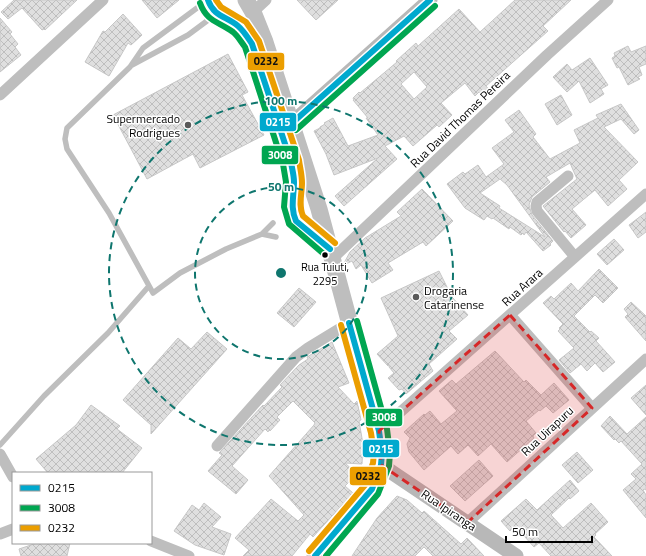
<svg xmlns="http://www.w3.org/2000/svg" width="646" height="556" viewBox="0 0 646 556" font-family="'Titillium Web',sans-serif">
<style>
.building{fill:url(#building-cross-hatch);stroke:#c7c7c7;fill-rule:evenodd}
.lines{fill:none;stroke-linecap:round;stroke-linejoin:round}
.lane{stroke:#bebebe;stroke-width:5.5}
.street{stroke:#bebebe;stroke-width:11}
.secondary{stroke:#b8b8b8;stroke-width:15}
.primary{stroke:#bebebe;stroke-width:17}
.bus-1-casing{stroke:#fff;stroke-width:9}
.bus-2-casing{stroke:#fff;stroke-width:9}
.bus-3-casing{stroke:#fff;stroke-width:9}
.bus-1{stroke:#00a9ce;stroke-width:6}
.bus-2{stroke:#00a651;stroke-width:6}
.bus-3{stroke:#eb9e00;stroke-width:6}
.marked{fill:#d62828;fill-opacity:0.2;stroke:#d62828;stroke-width:3;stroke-dasharray:8 5;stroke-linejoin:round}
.ring{fill:none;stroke:#0f766e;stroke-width:2;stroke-dasharray:7 5}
.poi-dot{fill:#595959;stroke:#fff;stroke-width:1.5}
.bus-dot{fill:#000;stroke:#fff;stroke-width:1.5}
.labels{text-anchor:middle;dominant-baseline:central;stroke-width:3;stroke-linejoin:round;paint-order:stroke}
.bus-label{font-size:11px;fill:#000;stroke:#fff}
.poi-label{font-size:12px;fill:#000;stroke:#fff;text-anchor:end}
.street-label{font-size:12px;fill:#000;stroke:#fff}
.centre{fill:#0f766e;stroke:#fff;stroke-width:2}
.ring-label{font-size:12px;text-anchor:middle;font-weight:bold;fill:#0f766e;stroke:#fff;stroke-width:3;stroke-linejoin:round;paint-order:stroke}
.line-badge{stroke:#fff;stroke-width:1.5}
.badge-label{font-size:11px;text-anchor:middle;font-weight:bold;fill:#fff}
.pale-badge-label{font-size:11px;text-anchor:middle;font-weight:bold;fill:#111}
</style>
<defs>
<pattern id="building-cross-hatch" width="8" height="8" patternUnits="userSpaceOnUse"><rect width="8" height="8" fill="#dfdfdf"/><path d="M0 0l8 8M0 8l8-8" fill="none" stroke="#bebebe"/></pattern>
</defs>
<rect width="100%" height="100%" fill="#fff"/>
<path class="building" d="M14,0H77L45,30L44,29L42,30L22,8L8,19L1,12Z
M142,0H179L157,18Z
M297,0H338L316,20Z
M515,0H571L543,26L548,31L486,86L491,92L484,98L479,92L475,96L465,83L441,103L452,115L439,127L437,125L413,146L404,136L385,146L397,159L344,206L335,196L378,158L334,175L326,154L314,131L320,128V127L325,124L324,123L333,118L348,146L378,135L366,118H368L353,100H354L353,98L359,92L360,93L397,62L396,61L416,43L418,46L459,9L480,32ZM414,72L427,87L414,99L401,84Z
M123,14L142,35L131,45L128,43L109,76L85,62L103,31L105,32Z
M0,18L12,32L10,34L18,44L15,47L21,55L0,72Z
M628,46L631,52L646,46V64L639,67L642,75L638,77L640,79L628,85L619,67L617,68L612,58L615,56L614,53Z
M228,54L248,92L242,95L264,135L200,168L193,154L147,179L113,115Z
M590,58L608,85L601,89L604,94L590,103L579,81L567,92L553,77L567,64L572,70Z
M561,95L572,115L557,125L545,104Z
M621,104L639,130L634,134L621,119L604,127L638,162L619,180L627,189L608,206L595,190L572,209L586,225L571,238L565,231L564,232L543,206L577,179L570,163L546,177L550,182L532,197L529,205L532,215L553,241L550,244L551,245L543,251L526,232L524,235L523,233L521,235L510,227L509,229L493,218L492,219L487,216L484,220L465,208L447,184L463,172L465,174L478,165L486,177L504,164L492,148L514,132L505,120L519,110L536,134L533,137L550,159L580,143L574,130L598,118L596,115ZM500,179L507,185L545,237L499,208L500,206L480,193Z
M422,189L453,221L426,246L423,242L388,263L393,270L372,283L361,265L356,269L352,261L344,265V263L350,252L365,238L401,216L397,212Z
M646,212V232L638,238L629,225Z
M614,239L624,250L607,265L597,254Z
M599,269L618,288L603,303L595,295L574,316L590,332L591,331L599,338L596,341L615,362L603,372L595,363L587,371L581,364L570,373L559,360L574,348L558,331L560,329L559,328L563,324L543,303L551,296L554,299L571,283L578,291Z
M439,271L452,297L468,315L449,331L457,339L429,364L433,371L406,394L402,389L399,390L388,378L394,373L389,367L390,365L388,366L377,354L398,336L381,298Z
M299,288L316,302L294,327L277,313Z
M631,302L646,316V341L625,317L628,314L624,309Z
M207,332L227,349L151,434V425L123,400L178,338L191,349Z
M332,342L349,383L338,387L354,404L357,401L361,420L359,421L363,444L362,464L345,463L357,474L345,486L353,493L313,537L310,534L292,556H243L249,550L235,538L271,499L298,521L304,515L269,476L314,425L315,423L293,401L277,417L280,420L270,431L269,430L268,432L265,429L232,466L248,480L236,494L208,471L222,455L219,453L263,405L264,406L282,387L280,385L299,365L308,359L307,357Z
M495,351L524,382L526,380L541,395L554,383L569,400L553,413L546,406L540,411L539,410L526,421L536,433L533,436L534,438L507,462L491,444L478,456L468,445L458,454L451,446L424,470L409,452L407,444L410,438L404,432L424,414L425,415L430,411L441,424L457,411L439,391L452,380L456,384Z
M646,385V415L631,398Z
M91,405L120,426L117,429L142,448L122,473H48L36,459L76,425Z
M610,416L627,434L646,417V490L644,489L643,490L646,495V518L623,490L636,479L631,474L642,464L621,441L619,443L615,439L614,440L601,426Z
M577,452L593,470L578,483L562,465Z
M479,460L493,476L465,501L450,486Z
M570,480L579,491L570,499L569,498L551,515L563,528L591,503L608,522L595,534L596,535L594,537L612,556H551L539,543L534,547L515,526L510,531L501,521L526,499L537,510Z
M397,496L407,500L422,513L424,511L461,544L467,538L484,556H433L424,547L415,556H352L377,518Z
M204,503L221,517L212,527L231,534L224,555L195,545L174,531L192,505L199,510Z
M37,543H70L67,556H21L19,549Z"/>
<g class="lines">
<path class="lane" d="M207,3L197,8L143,48L130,67L67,128L65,139L67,149L109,213L153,293L180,273L226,249L262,234L276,237
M132,65L188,35L215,15
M262,234L273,223
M0,445L44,396L108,333L149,286"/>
<path class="street" d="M253,12L266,0
M0,95L103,0
M568,176L537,202L536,206L537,211L575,257
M332,259L547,55L608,0
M510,315L592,408
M379,431L646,194
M217,446L296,357L308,348L349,323
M0,454L13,477
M467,523L646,359
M0,534L13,529
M151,541L189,556"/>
<path class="secondary" d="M291,124L430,0
M381,465L516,556"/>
<path class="primary" d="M208,0C212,17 226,17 238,26C244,31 248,37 252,44L291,162C292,169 294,175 294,182C294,196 289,208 296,221L330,249
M246,0L253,12L265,42L319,209L381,440C382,448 383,456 381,465C375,496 336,532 315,556"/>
<g class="bus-1-casing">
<path id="bus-1" d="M208,0C214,17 226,16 238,26C244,31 248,38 252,44L291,162C292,169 294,175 294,182C294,196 290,208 296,221L330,249
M291,124L430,0
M315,556L372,489L381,465L382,453L379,431L349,323"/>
</g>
<g class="bus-2-casing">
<path id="bus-2" d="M200,3C207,22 218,21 233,32C238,36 241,42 245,47L283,164L286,182L284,207L289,224L325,255
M296,130L435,6
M326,556L378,494L389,466L390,453L387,429L357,321"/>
</g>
<g class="bus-3-casing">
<path id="bus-3" d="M216,0L221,7L246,22L259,41L299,160C300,168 302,175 302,183C302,194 298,205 303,216L335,243
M309,551L365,485L373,463L374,453L371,433L341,325"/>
</g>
<use href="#bus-1" class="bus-1"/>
<use href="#bus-2" class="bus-2"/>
<use href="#bus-3" class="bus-3"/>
</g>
<path class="marked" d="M510,315L592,408L467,523L381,465L379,431Z"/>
<g class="ring">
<circle cx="281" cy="273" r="86"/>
<circle cx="281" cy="273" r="172"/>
</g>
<g class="poi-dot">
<circle cx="188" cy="125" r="4"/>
<circle cx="416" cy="297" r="4"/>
</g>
<circle class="bus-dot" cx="325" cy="255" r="3.5"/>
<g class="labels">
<g class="bus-label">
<text x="325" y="267">Rua Tuiuti,<tspan x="325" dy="14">2295</tspan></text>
</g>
<g class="poi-label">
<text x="180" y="118">Supermercado<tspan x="180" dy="14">Rodrigues</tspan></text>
<text x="424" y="290" text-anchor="start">Drogaria<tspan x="424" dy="14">Catarinense</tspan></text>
</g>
<g class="street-label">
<text transform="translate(460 119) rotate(-44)">Rua David Thomas Pereira</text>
<text transform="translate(522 287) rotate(-42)">Rua Arara</text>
<text transform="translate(547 431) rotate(-43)">Rua Uirapuru</text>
<text transform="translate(449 510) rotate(34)">Rua Ipiranga</text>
</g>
</g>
<circle cx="281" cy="273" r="6" class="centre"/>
<g class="ring-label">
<text x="281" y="105">100 m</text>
<text x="281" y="191">50 m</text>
</g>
<g class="line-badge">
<rect x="247" y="52" width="38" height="19" rx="4" fill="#eb9e00"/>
<rect x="259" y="112" width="38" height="20" rx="4" fill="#00a9ce"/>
<rect x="261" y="145" width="38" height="20" rx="4" fill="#00a651"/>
<rect x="365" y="408" width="38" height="19" rx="4" fill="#00a651"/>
<rect x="362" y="439" width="38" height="19" rx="4" fill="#00a9ce"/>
<rect x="349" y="466" width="38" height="20" rx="4" fill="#eb9e00"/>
</g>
<g class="badge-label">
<text x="278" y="126">0215</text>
<text x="280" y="159">3008</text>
<text x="384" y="421">3008</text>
<text x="381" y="453">0215</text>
</g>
<g class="pale-badge-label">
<text x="266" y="65">0232</text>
<text x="368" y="480">0232</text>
</g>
<rect x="12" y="472" width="140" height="72" fill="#ffffff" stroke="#999999"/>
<rect x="20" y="485" width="20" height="6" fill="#00a9ce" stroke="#999999"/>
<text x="48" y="492" font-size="12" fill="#000000">0215</text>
<rect x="20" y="505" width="20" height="6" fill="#00a651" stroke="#999999"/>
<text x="48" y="512" font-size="12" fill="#000000">3008</text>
<rect x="20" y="525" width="20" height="6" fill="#eb9e00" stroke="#999999"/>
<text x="48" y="532" font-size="12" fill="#000000">0232</text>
<path d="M506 536v6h86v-6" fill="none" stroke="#000000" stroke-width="2"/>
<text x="512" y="536" font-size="12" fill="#000000" stroke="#ffffff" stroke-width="3" paint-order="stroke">50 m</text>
</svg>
